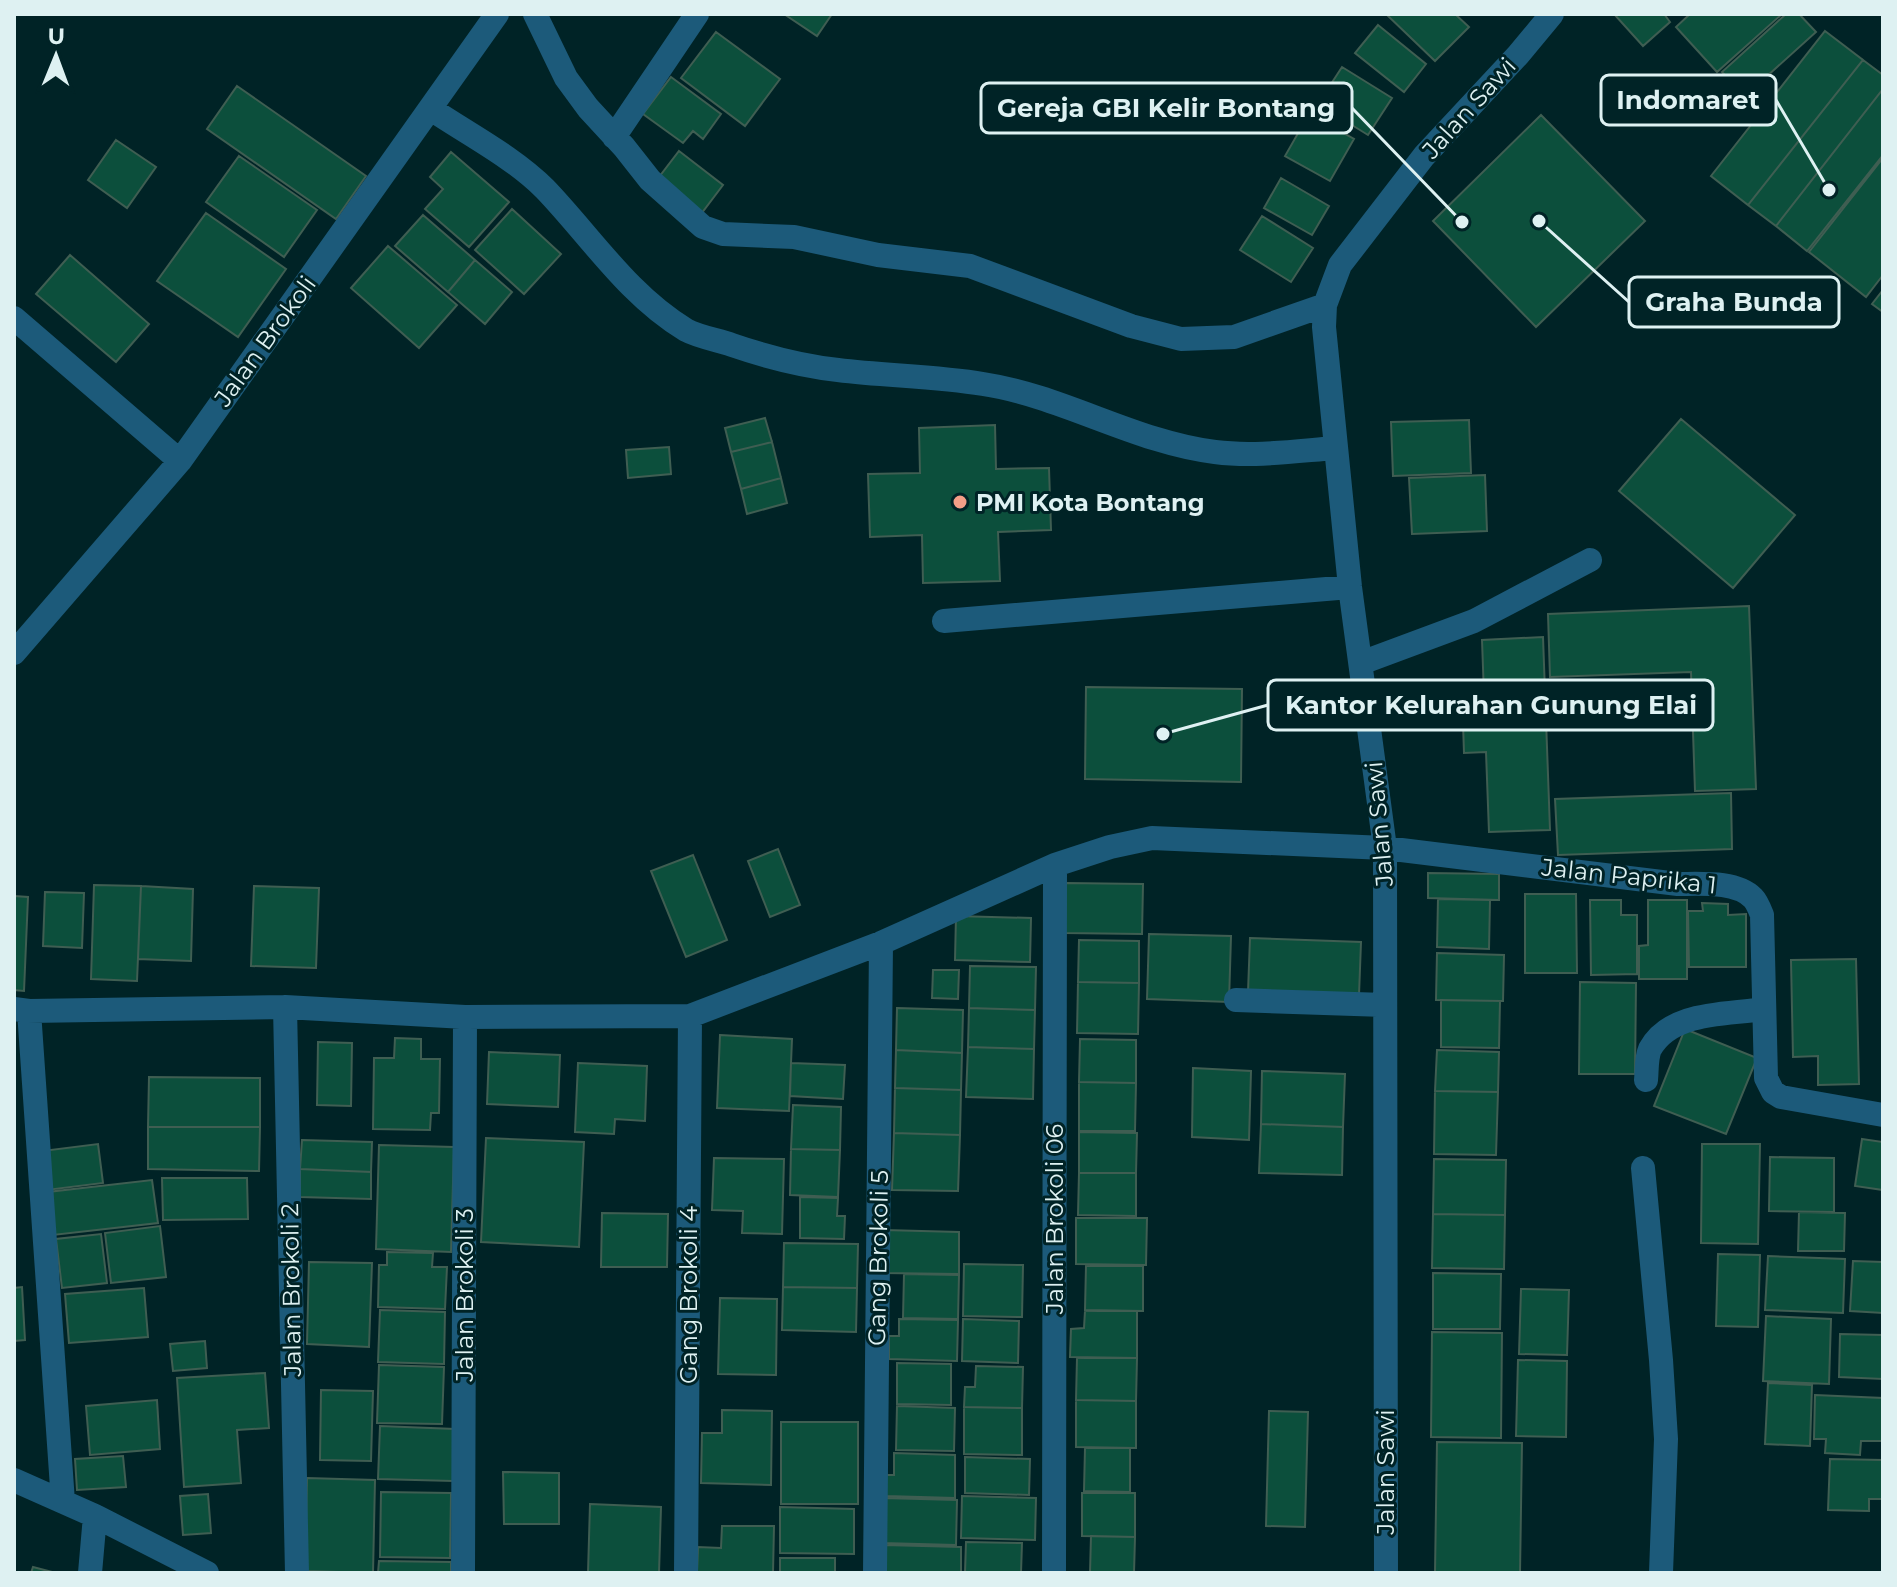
<svg xmlns="http://www.w3.org/2000/svg" width="1897" height="1587" viewBox="0 0 1897 1587" font-family="Montserrat,sans-serif">
<style>
.building{fill:#0c4f3c;stroke:#3f5e52;stroke-width:2}
.lines{fill:none;stroke-linecap:round;stroke-linejoin:round}
.minor{stroke:#1c5a7a;stroke-width:24}
.poi-dot{fill:#f49e87;stroke:#002326;stroke-width:3}
.labels{text-anchor:middle;dominant-baseline:central;stroke-width:6;stroke-linejoin:round;paint-order:stroke}
.street-label{font-size:24px;fill:#def1f2;stroke:#002326}
.poi-label{font-size:24px;font-weight:bold;fill:#def1f2;stroke:#002326;text-anchor:start}
.leader{fill:none;stroke:#def1f2;stroke-width:3}
.callout-dot{fill:#def1f2;stroke:#002326;stroke-width:3}
.callout{fill:#002326;stroke:#def1f2;stroke-width:3}
.callout-label{font-size:26px;text-anchor:middle;font-weight:bold;fill:#def1f2}
</style>
<rect width="100%" height="100%" fill="#002326"/>
<path class="building" d="M784,14H832L817,36Z
M1386,14H1455L1469,27L1435,61Z
M1614,14H1664L1670,22L1643,46Z
M1690,14H1782L1717,72L1676,27Z
M1786,14H1799L1816,32L1745,96L1722,72Z
M1378,25L1426,64L1404,92L1355,53Z
M1825,31L1863,60L1748,205L1711,176Z
M716,32L780,79L745,126L681,78Z
M1863,60L1883,75V89L1776,226L1748,205Z
M1342,67L1392,98L1368,135L1318,104Z
M671,77L721,114L703,139L693,131L683,143L643,114Z
M237,86L366,176L336,219L207,129Z
M1883,89V155L1807,251L1776,226Z
M1309,114L1354,139L1330,181L1285,156Z
M1541,115L1645,221L1536,327L1433,221Z
M116,140L156,167L127,208L88,180Z
M679,151L723,185L701,214L656,181Z
M451,152L509,202L469,247L425,209L443,189L430,177Z
M239,156L317,210L284,257L206,202Z
M1883,158V275L1866,297L1809,252Z
M1281,178L1329,206L1312,235L1264,208Z
M512,209L561,254L524,294L475,250Z
M206,213L286,269L238,337L157,281Z
M423,215L475,260L448,292L395,246Z
M1262,216L1313,248L1291,282L1240,250Z
M388,246L457,305L419,348L351,288Z
M70,255L149,324L116,362L36,294Z
M475,260L512,292L485,324L448,292Z
M1883,290V312L1872,304Z
M765,418L772,442L731,452L725,428Z
M1681,419L1795,515L1733,588L1619,491Z
M1469,420L1471,473L1393,476L1391,422Z
M995,425L996,469L1049,468L1051,530L998,532L1000,581L923,583L922,535L870,537L868,474L920,473L919,428Z
M772,442L781,478L741,489L731,452Z
M669,447L671,474L628,478L626,450Z
M1485,475L1487,531L1412,534L1409,478Z
M781,478L787,503L747,514L741,489Z
M1749,606L1756,789L1695,791L1691,672L1550,677L1548,614Z
M1543,637L1550,830L1489,832L1486,752L1464,753L1463,723H1485L1482,640Z
M1086,687L1242,689L1241,782L1085,779Z
M1731,793L1732,849L1558,855L1555,799Z
M778,849L800,905L770,917L748,861Z
M693,855L727,940L686,957L651,871Z
M1428,873L1499,874V900L1428,898Z
M1066,883L1143,884L1142,934L1065,933Z
M94,885L141,886L137,981L91,979Z
M141,886L193,889L191,961L138,959Z
M254,886L319,888L316,968L251,966Z
M45,892L84,893L82,948L43,946Z
M1525,894H1576L1577,973H1525Z
M14,896L28,897L24,991L14,990Z
M1438,899L1490,900L1489,949L1437,947Z
M1590,900H1621V915H1637V974L1591,975Z
M1648,900H1687V979H1639V946L1648,945Z
M1702,903L1728,904V915L1746,914V967H1689L1688,911H1703Z
M956,916L1031,918L1030,962L955,960Z
M1149,934L1231,936L1229,1002L1147,999Z
M1250,938L1361,942L1359,995L1248,992Z
M1079,940L1139,941V983L1078,982Z
M1437,953L1504,955L1503,1001L1436,1000Z
M1856,959L1859,1084L1818,1085V1056L1793,1057L1791,960Z
M970,966L1036,967L1035,1010L969,1008Z
M933,970H959L958,999L932,998Z
M1078,982L1139,983L1138,1034L1077,1033Z
M1580,982L1636,983L1635,1074H1579Z
M1441,1000L1500,1001L1499,1048L1441,1047Z
M897,1008L963,1010L962,1053L896,1050Z
M969,1008L1035,1010L1034,1049L968,1047Z
M1685,1029L1757,1058L1726,1134L1654,1106Z
M720,1035L792,1039L789,1111L717,1108Z
M395,1038L421,1039V1059H440L439,1113H431L430,1130L373,1129L374,1058H394Z
M1080,1039L1136,1040V1083L1079,1082Z
M318,1042L352,1043L351,1106L317,1105Z
M968,1047L1034,1049L1033,1099L966,1097Z
M896,1050L962,1053L961,1090L895,1088Z
M1437,1050L1499,1052L1498,1092L1435,1091Z
M489,1052L560,1055L558,1107L487,1104Z
M578,1063L647,1066L645,1121L615,1119L614,1134L575,1132Z
M791,1063L845,1065L843,1099L790,1096Z
M1193,1068L1251,1071L1249,1140L1192,1137Z
M1262,1071L1345,1074L1343,1127L1261,1124Z
M149,1077L260,1078V1127H148Z
M1079,1082L1136,1083L1135,1131H1079Z
M895,1088L961,1090L960,1135L894,1133Z
M1435,1091L1498,1092L1496,1155L1434,1154Z
M793,1105L841,1107L840,1150L791,1149Z
M1261,1124L1343,1127L1342,1175L1259,1173Z
M148,1127H260L259,1171L148,1169Z
M1079,1132L1137,1133L1136,1173H1079Z
M894,1133L960,1135L958,1191L892,1190Z
M486,1138L584,1142L579,1247L481,1242Z
M1862,1139L1883,1142V1190L1855,1186Z
M302,1140L372,1142L371,1172L300,1169Z
M98,1144L103,1183L47,1190L42,1151Z
M1702,1144H1760L1758,1244L1701,1243Z
M379,1145L454,1147L451,1252L376,1249Z
M791,1149L840,1150L838,1197L790,1195Z
M1770,1157L1834,1158V1212L1769,1211Z
M714,1158L784,1159L782,1234L742,1233L743,1211L712,1210Z
M1434,1159L1506,1160L1505,1215L1433,1214Z
M300,1169L371,1172V1199L300,1197Z
M1079,1173H1136V1216L1078,1215Z
M162,1178H247L248,1219L163,1220Z
M152,1180L158,1223L53,1235L48,1192Z
M800,1197L838,1198L837,1216H845L844,1239L800,1238Z
M1799,1212L1845,1213L1844,1251H1798Z
M602,1213L668,1214L667,1267H601Z
M1433,1214L1505,1215L1504,1269L1432,1268Z
M1076,1218H1147L1146,1265L1076,1264Z
M160,1226L166,1277L111,1283L105,1233Z
M884,1230L959,1232V1274L883,1273Z
M101,1234L107,1283L62,1288L56,1239Z
M784,1243L858,1244L857,1288L783,1287Z
M387,1252L433,1253L432,1267H447L445,1309L378,1307L379,1265H387Z
M1718,1254L1760,1255L1758,1327L1716,1326Z
M1768,1256L1845,1259L1843,1313L1765,1310Z
M1853,1261L1883,1262V1313L1850,1311Z
M309,1262L372,1263L369,1347L307,1344Z
M964,1264L1023,1265L1022,1317L963,1316Z
M1086,1266H1143V1311L1085,1310Z
M1433,1273L1501,1274L1500,1329H1433Z
M904,1274L959,1275L958,1319L903,1318Z
M22,1287L25,1340L14,1341V1288Z
M783,1287L857,1288L856,1332L782,1330Z
M144,1288L148,1337L69,1343L65,1294Z
M1521,1289L1569,1290L1567,1355L1519,1354Z
M720,1298L777,1299L776,1375L718,1374Z
M380,1310L445,1312L444,1364L378,1362Z
M1085,1311H1137V1358L1070,1357L1071,1329L1084,1328Z
M1766,1316L1831,1319L1829,1384L1763,1381Z
M899,1319L958,1320L957,1361L889,1359V1336H899Z
M963,1319L1019,1321L1018,1363L962,1361Z
M1432,1332L1502,1333L1501,1438L1431,1437Z
M1840,1334L1883,1335V1379L1839,1377Z
M205,1341L207,1368L173,1371L170,1344Z
M1077,1358H1137L1136,1401L1076,1400Z
M1518,1360L1567,1361L1566,1437L1516,1436Z
M897,1363L951,1364V1405L897,1404Z
M379,1365L444,1367L442,1424L377,1423Z
M976,1366L1023,1367L1022,1408L964,1407L965,1387H975Z
M265,1373L269,1428L237,1430L241,1483L184,1487L177,1378Z
M1768,1383L1812,1385L1810,1446L1765,1444Z
M321,1390L373,1391L371,1461L320,1460Z
M1815,1395L1883,1398V1441H1861L1860,1455L1825,1453L1826,1439H1814Z
M157,1400L160,1449L90,1455L86,1406Z
M1076,1400L1136,1401V1448L1076,1447Z
M897,1406L955,1408L954,1451L896,1450Z
M964,1407L1022,1408V1455L964,1454Z
M722,1410L772,1411L771,1485L701,1483L702,1433H722Z
M1269,1411L1308,1412L1305,1527L1266,1526Z
M781,1422H858V1504H781Z
M380,1426L455,1429L453,1481L378,1479Z
M1437,1442L1522,1443L1520,1573H1435Z
M1085,1448H1130V1492L1084,1491Z
M894,1453L955,1455V1498L886,1496V1475H894Z
M123,1456L126,1487L77,1490L75,1459Z
M965,1457L1030,1459L1029,1495L965,1493Z
M1830,1459L1883,1460V1499H1869V1511L1828,1510Z
M503,1472L559,1473V1524H504Z
M307,1478L375,1480L373,1573L305,1571Z
M381,1492L451,1493L450,1558L380,1557Z
M1082,1493H1135V1537L1082,1536Z
M208,1494L211,1533L183,1535L180,1496Z
M962,1496L1036,1498L1035,1540L961,1538Z
M883,1498L957,1500L956,1545L882,1543Z
M590,1504L661,1507L659,1573H588Z
M780,1507L854,1509V1554L780,1553Z
M722,1526H774L773,1573H697L698,1547L721,1548Z
M1091,1536L1135,1537L1134,1573H1090Z
M966,1542L1022,1543L1021,1573H965Z
M884,1545L961,1547V1573H883Z
M780,1558H835V1573H780Z
M379,1561L451,1562V1573H378Z
M33,1567L56,1573H31Z"/>
<g class="lines">
<path class="minor" d="M535,14L566,78L588,108L624,147L650,180L703,227L723,234L794,237L878,255L970,266L1131,326L1181,339L1234,337L1325,305
M431,109C468,134 513,157 545,189C591,237 628,295 686,330C699,337 718,340 732,345C767,357 802,366 838,370C886,376 935,376 983,384C1063,396 1134,442 1215,452C1255,457 1296,451 1336,448
M614,137L697,14
M14,318L180,461
M944,621L1350,587
M14,653L180,461L497,14
M1361,663L1474,621L1590,560
M1236,1000L1385,1005
M285,1007L297,1573
M14,1009L29,1011L285,1007L465,1017L690,1016L881,943L1055,865L1110,847L1152,838L1385,848L1678,884C1701,884 1736,881 1753,898C1757,902 1760,910 1762,915L1766,1078L1773,1092L1781,1097L1883,1115
M29,1011L63,1502
M1646,1080C1647,1071 1646,1058 1650,1049C1671,1011 1725,1015 1763,1009
M1643,1168L1661,1360L1666,1439L1661,1573
M14,1480L95,1516L207,1573
M90,1573L95,1516
M463,1573L465,1017
M686,1573L690,1016
M875,1573L881,943
M1054,1573L1055,865
M1386,1573L1385,848L1350,587L1324,327L1325,305L1340,265L1424,156L1518,55L1552,14"/>
</g>
<circle class="poi-dot" cx="960" cy="502" r="8"/>
<g class="labels">
<g class="street-label">
<text transform="translate(1469 108) rotate(-48)">Jalan Sawi</text>
<text transform="translate(265 341) rotate(-54)">Jalan Brokoli</text>
<text transform="translate(1379 824) rotate(-95)">Jalan Sawi</text>
<text transform="translate(1629 876) rotate(6)">Jalan Paprika 1</text>
<text transform="translate(1054 1219) rotate(-90)">Jalan Brokoli 06</text>
<text transform="translate(878 1258) rotate(-89)">Gang Brokoli 5</text>
<text transform="translate(291 1290) rotate(-91)">Jalan Brokoli 2</text>
<text transform="translate(464 1295) rotate(-90)">Jalan Brokoli 3</text>
<text transform="translate(688 1295) rotate(-90)">Gang Brokoli 4</text>
<text transform="translate(1385 1472) rotate(-90)">Jalan Sawi</text>
</g>
<g class="poi-label">
<text x="976" y="502">PMI Kota Bontang</text>
</g>
</g>
<path class="leader" d="M1829 190L1776 100M1462 222L1352 108M1539 221L1629 302M1163 734L1268 705"/>
<g class="callout-dot">
<circle cx="1829" cy="190" r="8"/>
<circle cx="1462" cy="222" r="8"/>
<circle cx="1539" cy="221" r="8"/>
<circle cx="1163" cy="734" r="8"/>
</g>
<g class="callout">
<rect x="1601" y="75" width="175" height="50" rx="8"/>
<rect x="981" y="83" width="371" height="50" rx="8"/>
<rect x="1629" y="277" width="210" height="50" rx="8"/>
<rect x="1268" y="680" width="445" height="50" rx="8"/>
</g>
<g class="callout-label">
<text x="1688" y="109">Indomaret</text>
<text x="1166" y="117">Gereja GBI Kelir Bontang</text>
<text x="1734" y="311">Graha Bunda</text>
<text x="1491" y="714">Kantor Kelurahan Gunung Elai</text>
</g>
<rect width="1897" height="1587" fill="none" stroke="#def1f2" stroke-width="32"/>
<g transform="translate(56 56) rotate(1)" stroke="#002326" stroke-width="6" paint-order="stroke">
<path d="M0-6L14 30L0 20L-14 30Z" fill="#def1f2"/>
<text y="-12" font-size="22" font-weight="bold" text-anchor="middle" fill="#def1f2">U</text>
</g>
</svg>
